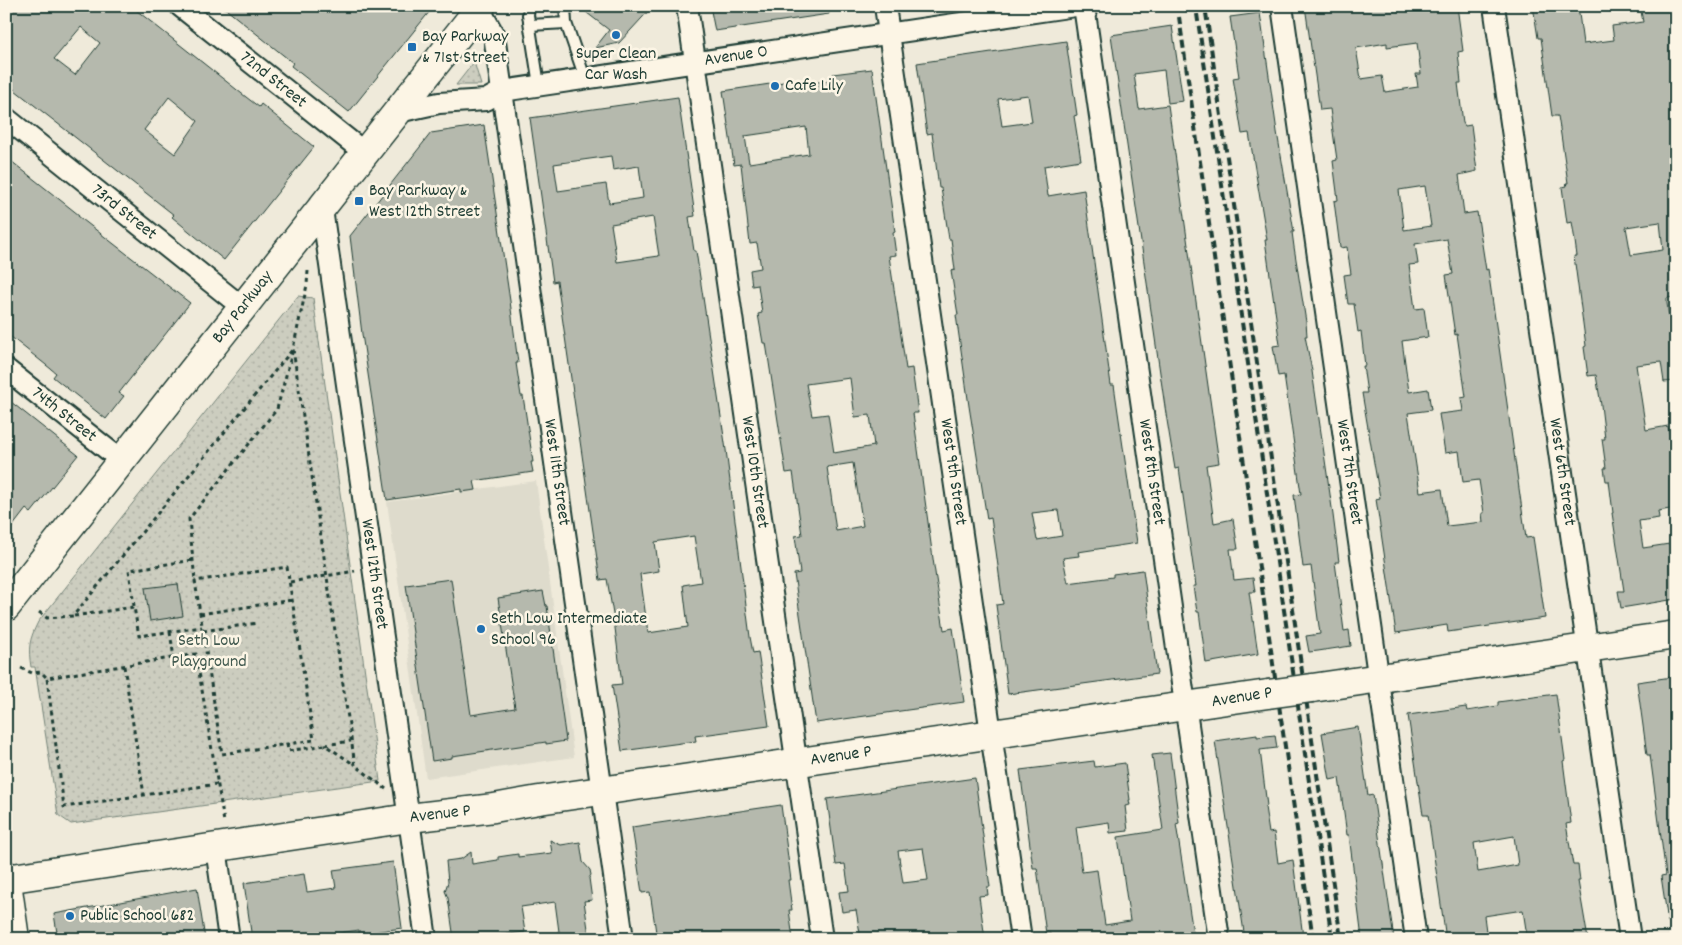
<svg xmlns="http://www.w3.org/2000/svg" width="1682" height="945" viewBox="0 0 1682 945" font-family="Dekko,sans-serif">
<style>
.built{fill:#dedbcc}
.park{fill:url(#park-dots);stroke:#76857a}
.building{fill:#b5b9ad;stroke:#1f3d34;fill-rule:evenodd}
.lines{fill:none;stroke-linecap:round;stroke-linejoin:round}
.lane-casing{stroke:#1f3d34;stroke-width:14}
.street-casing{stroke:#1f3d34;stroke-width:24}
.secondary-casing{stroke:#1f3d34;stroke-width:31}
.primary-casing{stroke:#1f3d34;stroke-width:31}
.path{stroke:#1f3d34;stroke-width:3;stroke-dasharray:4 4;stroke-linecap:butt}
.lane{stroke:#fcf5e5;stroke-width:10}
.street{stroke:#fcf5e5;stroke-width:20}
.secondary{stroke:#fcf5e5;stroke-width:28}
.primary{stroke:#fcf5e5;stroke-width:28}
.rail{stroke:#1f3d34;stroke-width:4;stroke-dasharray:8 4;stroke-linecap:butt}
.primary-bridge-casing{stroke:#1f3d34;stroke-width:31;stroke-linecap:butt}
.primary-bridge{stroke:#fcf5e5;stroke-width:28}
.poi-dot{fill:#1f6fb2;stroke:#fcf5e5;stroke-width:2}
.labels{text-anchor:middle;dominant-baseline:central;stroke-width:5;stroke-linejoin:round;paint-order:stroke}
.poi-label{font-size:18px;fill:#1f3d34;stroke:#fcf5e5;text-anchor:start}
.street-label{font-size:18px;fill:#1f3d34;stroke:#fcf5e5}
.park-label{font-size:18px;fill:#425a50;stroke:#fcf5e5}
</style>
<defs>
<pattern id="park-dots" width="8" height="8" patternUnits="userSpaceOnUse" patternTransform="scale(1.25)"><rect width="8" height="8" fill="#cccdbf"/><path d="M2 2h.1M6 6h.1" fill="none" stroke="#afb1a5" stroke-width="1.8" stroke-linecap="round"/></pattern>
</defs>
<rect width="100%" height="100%" fill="#efeada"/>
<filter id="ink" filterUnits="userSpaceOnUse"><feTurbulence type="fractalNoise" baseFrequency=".02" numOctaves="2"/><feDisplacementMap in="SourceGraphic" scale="10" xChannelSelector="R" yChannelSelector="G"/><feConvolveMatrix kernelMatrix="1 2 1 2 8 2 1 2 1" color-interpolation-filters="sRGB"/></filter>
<g filter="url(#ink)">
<path class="built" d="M536,481L574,757L426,778L387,502Z"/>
<path class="park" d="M474,62L481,85H456Z
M298,296L313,298L380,781L71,824L58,815L35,667H31C28,648 29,640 38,622Z"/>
<path class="building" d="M6,6H131L246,97L259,107L261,104L314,147L224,260L172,217L174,215L6,83ZM81,27L100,43L75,75L54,59ZM169,97L198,121L175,154L144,130Z
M222,6H434L349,112L291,66L293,63Z
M578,6H653L619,43L595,48L609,30Z
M710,6H829V14L715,31Z
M1305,6H1457L1463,51L1458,52L1461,83H1458L1463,123L1465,126L1471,125L1477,171L1459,175L1464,214L1477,212L1486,270L1488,269L1526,538L1533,537L1545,618L1448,632L1447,625L1396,633L1376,499L1380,498L1362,393H1367L1363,366H1365L1361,331L1358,332L1354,304H1348L1344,275L1351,274L1347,247L1340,248L1338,232L1334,201L1338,200L1333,161L1337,160L1334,139L1330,109L1320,110ZM1387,43V47L1417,43L1421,74H1416L1418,87L1385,92L1382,76L1361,79L1356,48ZM1425,186L1431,226L1404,230L1399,190ZM1447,239L1453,274L1446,275L1455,335L1457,334L1466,397L1461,398L1463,411L1439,414L1445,453L1459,451L1463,482L1479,480L1484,513H1482L1483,522L1447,526L1442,489L1420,492L1408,413L1431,410L1428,389L1409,392L1402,341L1428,337L1424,308L1415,309L1409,265L1418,264L1415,244Z
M1533,6H1578L1583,44L1614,40L1612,26L1643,22L1640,6H1676V297L1667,298V303L1676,366V381L1664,382L1661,362L1636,365L1646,430L1668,426L1673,455H1676V508L1658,511L1659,518L1639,521L1643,548L1676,543V599L1621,608L1618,591H1624L1612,513H1613L1609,481H1606L1604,468H1606L1602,439H1605L1601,405L1596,375L1588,376L1584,347L1586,346L1574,256H1577L1575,241L1572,222L1567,223L1562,187L1567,186L1566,183H1568L1561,135L1558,116H1552L1541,38H1538ZM1660,222L1663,250L1631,255L1626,227Z
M1260,13L1277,132L1294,232H1292L1294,247L1306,322L1307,336H1305L1312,371L1333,515L1339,562H1335L1344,631L1349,630L1351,646L1318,651L1309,652L1306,636L1320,634L1311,566L1303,567L1298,528L1294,495L1301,494L1284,375L1278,376L1273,346L1280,345L1265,240H1267L1249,133L1242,134L1233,78L1239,77L1230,17Z
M1172,26L1183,101L1168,103L1164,70L1134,74L1139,109L1168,105L1219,463L1206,465L1214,523L1233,519L1238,549H1230L1234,580L1253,578L1255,592H1249L1258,654L1206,663L1199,612H1197L1193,586H1196L1179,468L1175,469L1166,414L1111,35Z
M1066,41L1077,115L1074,116L1081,160L1044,166L1048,196L1084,190L1111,385H1114L1137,543L1078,552L1079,556L1063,558L1068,583L1113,577V574L1143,570L1157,674L1008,694L996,605L1003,604L996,551L991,518L987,519L969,406L956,315H958L951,271L955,270L951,239H949L941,188H939L932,133L927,134L917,63ZM1028,95L1032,122L1002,126L998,99ZM1058,510L1062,536L1037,540L1032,513Z
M872,69L895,232L893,233L896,255L889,256L906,369L912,368L918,413H913L934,566L944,630L953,628L964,702L816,723L794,574L800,573L795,536L802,535L793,472L786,473L766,343H763L758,314L762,313L758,285L752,286L750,270L761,268L757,243L750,244L741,164L734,165L723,91L797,80L798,85L833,80V74ZM806,127L809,154L749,163L745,136ZM850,378L855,417L870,415L874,446L834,453L828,414L812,416L806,384ZM853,463L863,526L836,531L827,467Z
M678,97L695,216L689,217L694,251H696L726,450L750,637L753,653L758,652L769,726L695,736L696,741L622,751L612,685L622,684L614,620L607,579L600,580L557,281L553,282L530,118ZM611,156L613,170L639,166L643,198L609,203L606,184L558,191L554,164ZM653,217L659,256L617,262L611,224ZM694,536L701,582L683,585L688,627L648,633L640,574L659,571L655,542Z
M484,125L510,301L518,363H516L521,396H523L533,462H531L533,472L474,481L476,490L461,492V489L387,500L362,334L350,236L431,133Z
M6,157L79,215L78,216L190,303L119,393L124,396L106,419L53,377L56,373L6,333Z
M6,398L78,455L31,513L26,509L6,535Z
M451,579L471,715L515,708L498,598L543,591L546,606H547L566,741L546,744V742L452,756V758L432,761L406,585Z
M178,584L183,616L150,621L145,588Z
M1672,677L1676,705V921L1668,922L1661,876L1666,875L1650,755H1647L1637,682Z
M1556,694L1565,760L1563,761L1571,823L1566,824L1573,865H1578L1580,881H1578L1588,939H1533V935L1527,936L1523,910L1484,916L1487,939H1446L1428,815H1423L1408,715L1466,707L1467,711L1498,706V702ZM1514,836L1518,865L1478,872L1474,843Z
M1358,727L1368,796L1373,795L1394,939H1362L1349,835H1347L1339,778L1330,780L1322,733Z
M1257,735V737L1275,735L1277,748L1260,750L1267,806L1265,807L1269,833L1274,832L1278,863L1293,860L1303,937L1245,939L1215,741Z
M1170,753L1179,823L1176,824L1194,939H1051L1050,933L1046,934L1037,868H1033L1020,770L1094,761L1095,767L1125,763L1130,800H1129L1130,805L1125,806L1128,831L1110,833L1109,822L1076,827L1082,872L1097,870L1105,925L1130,921L1118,837L1163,830L1152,755Z
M975,778L990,887H987L988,895L979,896L985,939H861L856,910L842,912L839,892L849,891L845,864L836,865L827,799ZM923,848L928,880L903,883L898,851Z
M781,805L791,880H788L792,910H789L793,939H725L724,936L709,939H657L650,892L642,893L632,827Z
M550,840L561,845L580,842L583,862L590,870L591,875L589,878L592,900L584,901L589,936L560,939L555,902L521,907L525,932L500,935L501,939H454L448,898L445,891L448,882L446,861L461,859L471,852L472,864L498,860V857L518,854V857L552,853Z
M393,862L402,928L359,934V930L300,939H252L244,883L304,874L307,892L336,888L333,870Z
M197,888L205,939H58L54,914Z"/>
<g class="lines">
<g class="lane-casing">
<path id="lane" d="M529,6L528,15L539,85
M565,6L566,23
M530,25L566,23L585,78"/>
</g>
<g class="street-casing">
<g id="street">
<path id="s1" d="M180,6L365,153"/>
<path id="s2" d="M478,6L494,35L623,939"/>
<path id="s3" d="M687,6L822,939"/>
<path id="s4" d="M885,6L1021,939"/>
<path id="s5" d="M1084,6L1219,939"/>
<path id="s6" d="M1282,6L1416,939"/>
<path id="s7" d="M1494,6L1630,939"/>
<path id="s8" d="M398,112L439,103L486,100L502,91L1075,6"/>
<path id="s9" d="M6,118L242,307"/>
<path id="s10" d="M322,209L426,939"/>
<path id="s11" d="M6,369L122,461"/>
<path d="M216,848L229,939"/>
</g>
</g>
<g class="secondary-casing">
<path id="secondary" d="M6,875L15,939"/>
</g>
<g class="primary-casing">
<g id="primary">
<path id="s12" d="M6,607L481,6"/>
<path d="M1312,688L1676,635"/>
<path id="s13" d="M6,879L409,818L494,808L539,800L1268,694"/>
</g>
</g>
<path class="path" d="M308,271L307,285L293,349L355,765L386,789
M287,567L314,740L222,754L195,581Z
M290,582L355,571
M134,606L129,570L193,560
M39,612L47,618L73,616L293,349L277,409L189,519L195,581
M200,614L292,600
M74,616L134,607L139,636L202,627
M203,631L258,623
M170,632L174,658
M124,666L144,795
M21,668L32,673L41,672L47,678
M287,744L288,751L325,745L355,765
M325,745L351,741
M217,784L64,807L47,678L196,654L224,822"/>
<use href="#lane" class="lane"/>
<use href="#street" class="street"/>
<use href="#secondary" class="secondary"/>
<use href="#primary" class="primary"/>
<path class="rail" d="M1206,13L1341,939
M1197,14L1332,939
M1179,17L1313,939"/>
<g class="primary-bridge-casing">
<path id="primary-bridge" d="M1268,694L1312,688"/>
</g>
<use href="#primary-bridge" class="primary-bridge"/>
</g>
</g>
<g class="poi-dot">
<circle cx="616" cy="35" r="5"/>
<rect x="407" y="42" width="10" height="10" rx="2.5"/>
<circle cx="775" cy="86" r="5"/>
<rect x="354" y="196" width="10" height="10" rx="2.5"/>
<circle cx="481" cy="629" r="5"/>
<circle cx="70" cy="916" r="5"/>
</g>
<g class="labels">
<g class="poi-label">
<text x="422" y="37">Bay Parkway<tspan x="422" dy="21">&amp; 71st Street</tspan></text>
<text x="616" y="54" text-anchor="middle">Super Clean<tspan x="616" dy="21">Car Wash</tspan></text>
<text x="785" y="86">Cafe Lily</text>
<text x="369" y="191">Bay Parkway &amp;<tspan x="369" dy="21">West 12th Street</tspan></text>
<text x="491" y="619">Seth Low Intermediate<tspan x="491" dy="21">School 96</tspan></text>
<text x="80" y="916">Public School 682</text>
</g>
<g class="street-label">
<text stroke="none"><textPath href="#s8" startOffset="344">Avenue O</textPath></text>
<text stroke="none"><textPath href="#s1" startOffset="119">72nd Street</textPath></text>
<text stroke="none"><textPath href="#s9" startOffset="151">73rd Street</textPath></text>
<text stroke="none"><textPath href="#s12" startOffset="382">Bay Parkway</textPath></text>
<text stroke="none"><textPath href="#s11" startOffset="74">74th Street</textPath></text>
<text stroke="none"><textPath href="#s2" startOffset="475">West 11th Street</textPath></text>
<text stroke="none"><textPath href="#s3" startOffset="471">West 10th Street</textPath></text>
<text stroke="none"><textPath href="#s4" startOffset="471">West 9th Street</textPath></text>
<text stroke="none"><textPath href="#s7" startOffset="471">West 6th Street</textPath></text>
<text stroke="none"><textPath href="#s5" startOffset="471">West 8th Street</textPath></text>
<text stroke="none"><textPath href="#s6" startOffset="471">West 7th Street</textPath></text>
<text stroke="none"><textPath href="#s10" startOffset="369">West 12th Street</textPath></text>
<text transform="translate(1242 698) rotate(-9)">Avenue P</text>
<text stroke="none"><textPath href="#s13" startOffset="844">Avenue P</textPath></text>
<text stroke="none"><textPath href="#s13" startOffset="439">Avenue P</textPath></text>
</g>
<g class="park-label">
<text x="209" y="641">Seth Low<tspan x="209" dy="21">Playground</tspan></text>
</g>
</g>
<rect width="1682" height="945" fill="none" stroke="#fcf5e5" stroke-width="25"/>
<rect x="12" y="12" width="1657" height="920" fill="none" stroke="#1f3d34" stroke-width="2" filter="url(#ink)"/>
</svg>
